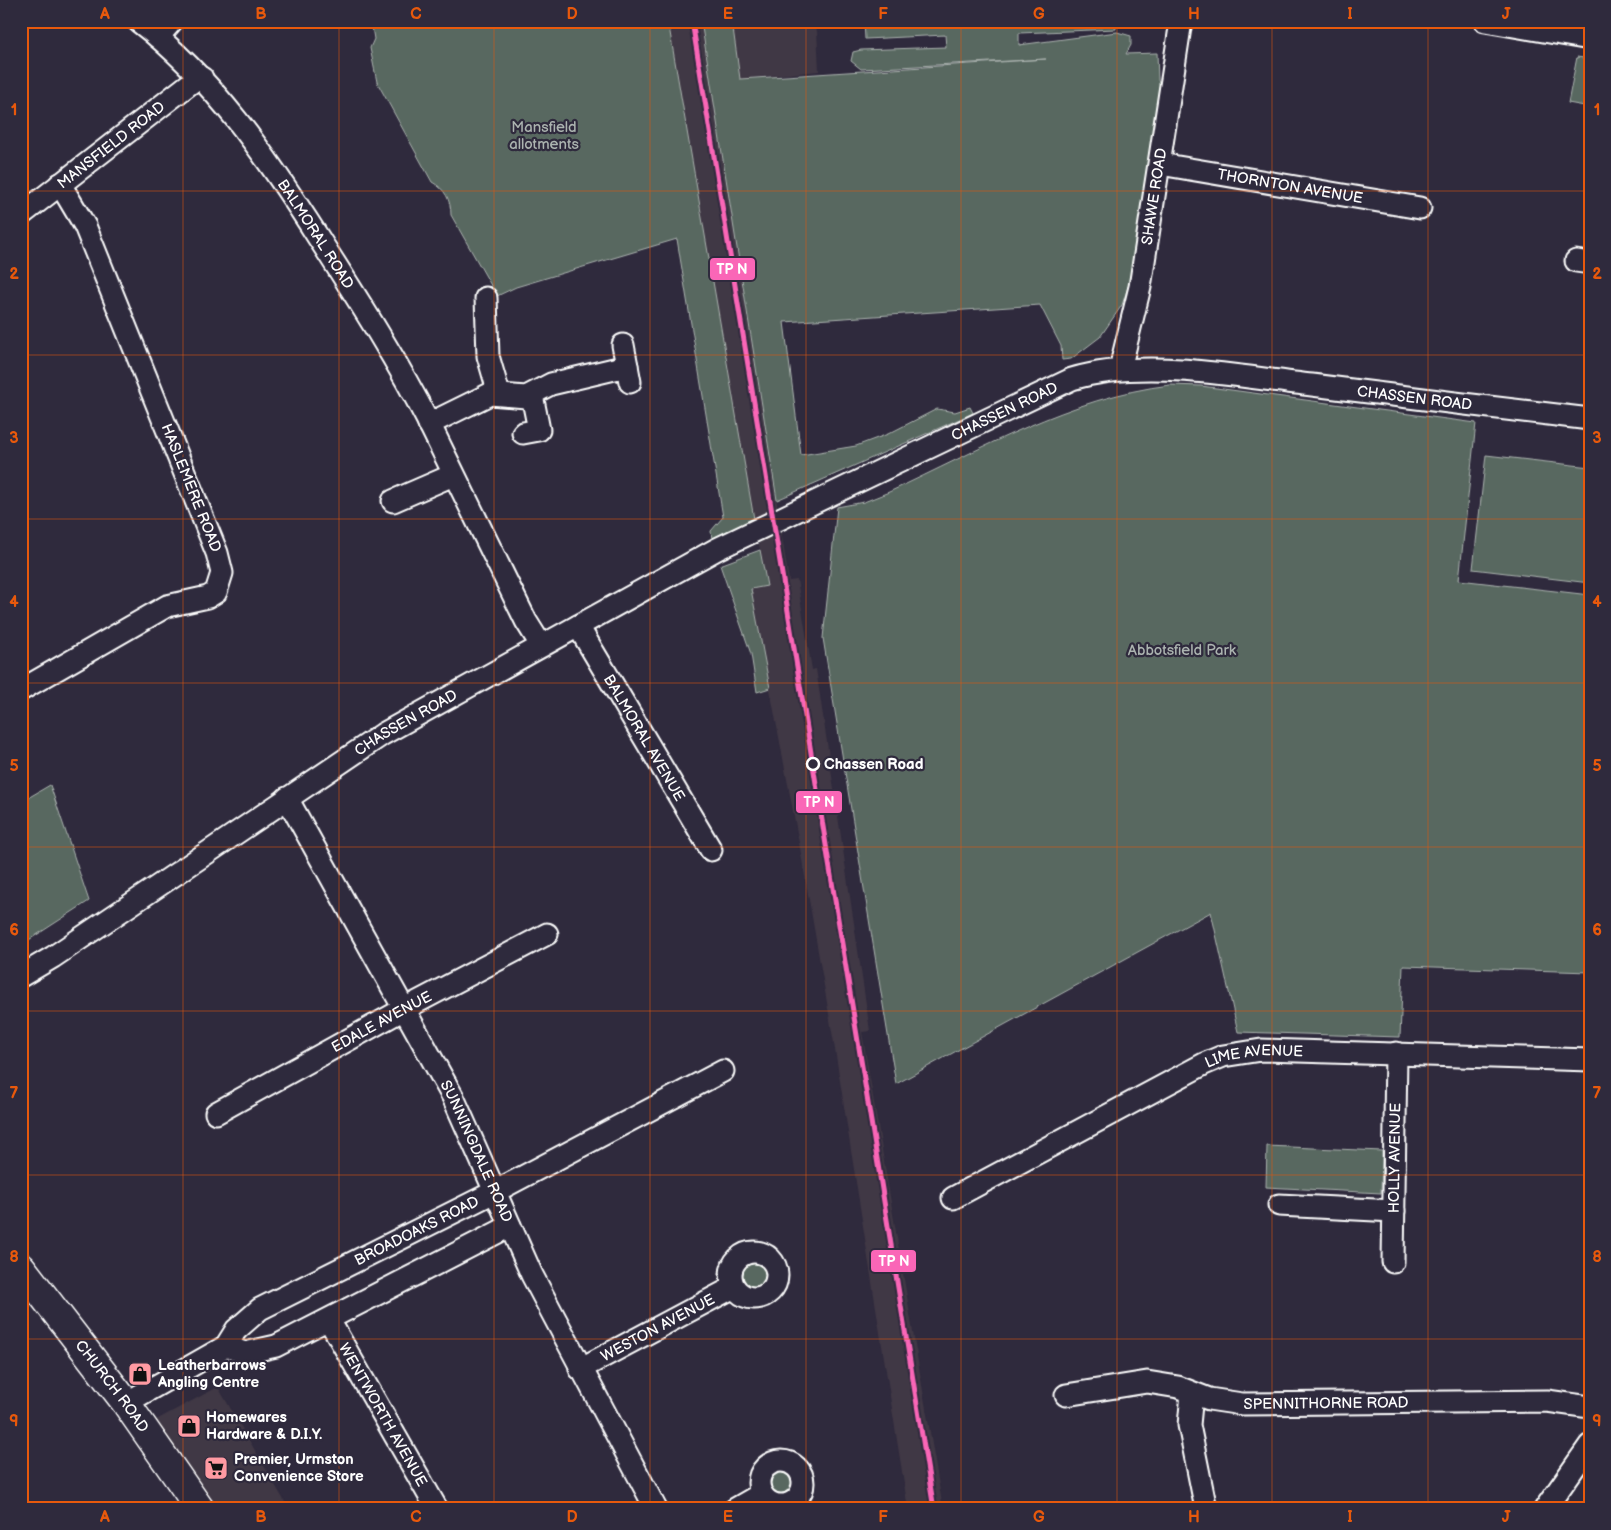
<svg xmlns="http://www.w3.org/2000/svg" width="1611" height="1530" viewBox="0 0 1611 1530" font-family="'Balsamiq Sans',sans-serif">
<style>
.built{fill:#413845}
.green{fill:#586860;stroke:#acb4b0}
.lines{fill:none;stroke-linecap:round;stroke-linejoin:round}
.minor-casing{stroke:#fff;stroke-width:25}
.major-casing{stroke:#fff;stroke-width:31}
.minor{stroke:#2f2a3d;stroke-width:21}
.major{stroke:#2f2a3d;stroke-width:28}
.rail-1-casing{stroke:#2f2a3d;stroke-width:9}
.rail-1{stroke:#fa66b7;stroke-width:5}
.grid{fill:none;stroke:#e8590c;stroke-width:1;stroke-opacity:0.55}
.stop-dot{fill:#2f2a3d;stroke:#fff;stroke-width:2.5}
.labels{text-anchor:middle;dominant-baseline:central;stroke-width:4.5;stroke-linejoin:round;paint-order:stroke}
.park-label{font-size:15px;fill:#acb4b0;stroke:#2f2a3d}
.street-label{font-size:15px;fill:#fff;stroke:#2f2a3d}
.stop-label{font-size:15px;font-weight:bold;fill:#fff;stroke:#2f2a3d;text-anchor:start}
.poi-label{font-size:15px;font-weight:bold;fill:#fff;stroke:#2f2a3d;text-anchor:start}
.line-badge{stroke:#2f2a3d;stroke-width:2}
.badge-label{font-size:14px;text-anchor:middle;font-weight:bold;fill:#fff}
.neatline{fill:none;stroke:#e8590c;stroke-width:2}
.grid-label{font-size:16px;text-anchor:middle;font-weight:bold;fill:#e8590c}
</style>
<rect width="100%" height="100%" fill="#2f2a3d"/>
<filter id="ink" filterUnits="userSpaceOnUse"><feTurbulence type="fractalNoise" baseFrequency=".02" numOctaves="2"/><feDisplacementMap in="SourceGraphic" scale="10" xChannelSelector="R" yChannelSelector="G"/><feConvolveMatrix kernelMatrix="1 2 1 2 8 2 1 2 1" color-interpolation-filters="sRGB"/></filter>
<g filter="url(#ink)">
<path class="built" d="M668,21H701L789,581L797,580L812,670L816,669L870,1031L862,1032L943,1509H908L833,1037L800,848L751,589L767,585L754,519Z
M732,21H814L817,31L819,71L740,79Z
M218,1387L289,1509H214L156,1420Z"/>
<path class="green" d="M371,21H668L754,519L712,540L711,531L723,517L677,239L516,287L497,296L451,215C451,200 445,189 432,182L377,82L370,48L374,39Z
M701,21H732L740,79L1046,59L861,69L851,61L853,52L861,50L946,47L945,35L865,39L864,21H1116V29L1019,33V45L1117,32L1131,36V45L1126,54L1157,53L1158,80L1162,92L1139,254L1122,305L1100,337L1071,359L1062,360L1061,346L1040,305L784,322L801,455L856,446L888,434L937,409L955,412L970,407L973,413L777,500Z
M1577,57L1590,59V107L1568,103Z
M1170,385L1201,386L1476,423L1459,580L1590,595V972L1403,966L1400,1037L1238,1032L1211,912L896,1084L823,638L837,507L864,502L889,492C980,450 1070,397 1170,385Z
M1486,455L1590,467V583L1473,569Z
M760,550L767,586L751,589L770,688L757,692L751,654L720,565Z
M50,785L89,901L21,945V802Z
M1267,1146L1382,1151L1381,1193L1266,1187Z
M740 1275a14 14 0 1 1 28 0a14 14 0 1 1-28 0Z
M766 1484a14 14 0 1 1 28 0a14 14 0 1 1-28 0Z"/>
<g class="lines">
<g class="minor-casing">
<g id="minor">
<path id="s1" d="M138,21C214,79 267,157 318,237C357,298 397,360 430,425C462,490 494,556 526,621L541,645"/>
<path d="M1485,21L1590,39"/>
<path d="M158,37L172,21"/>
<path id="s2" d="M1160,164L1420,208"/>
<path id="s3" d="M21,215L192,82L202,78"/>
<path d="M1576,261L1590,263"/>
<path d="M486,298L488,356L499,394"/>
<path d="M623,345L630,382"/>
<path id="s4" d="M1120,369L1140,287L1181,21"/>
<path d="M429,424L490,394L526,397L551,384L627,366"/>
<path d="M523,433L539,430L532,395"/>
<path d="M393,501L453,475"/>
<path id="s5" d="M578,626L711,850"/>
<path d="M21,690L167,606L208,597L216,592L222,573L217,553L85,226L60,184"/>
<path id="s6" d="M287,798L453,1097L532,1275L656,1509"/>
<path id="s7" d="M21,976L53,957L383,734L717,549L1072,379C1144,357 1238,377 1312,385C1405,397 1497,408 1590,419"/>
<path id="s8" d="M216,1113L404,1009L547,934"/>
<path id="s9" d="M953,1198L1204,1064L1223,1056L1261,1050L1590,1060"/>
<path d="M1279,1205L1394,1211"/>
<circle cx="754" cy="1275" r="23"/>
<path id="s10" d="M1393,1262L1396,1053"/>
<path id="s11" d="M329,1320L437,1509"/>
<path d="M226,1346L245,1353L276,1346L510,1226"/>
<path id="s12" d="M580,1369L734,1287"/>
<path d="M1192,1394L1189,1425L1206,1509"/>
<path id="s13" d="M1066,1395L1147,1382L1178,1387L1209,1399L1242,1404L1547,1401L1590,1407"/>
<path id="s14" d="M126,1403L226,1346L236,1330L260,1309L496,1191L723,1071"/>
<circle cx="781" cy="1483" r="22"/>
<path d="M735,1509L761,1494"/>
<path d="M1545,1509L1590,1445"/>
</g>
</g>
<g class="major-casing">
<g id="major">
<path id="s15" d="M21,1267L126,1403L200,1509"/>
</g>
</g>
<use href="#minor" class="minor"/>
<use href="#major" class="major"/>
<g class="rail-1-casing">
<path id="rail-1" d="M692,21L934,1509"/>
</g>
<use href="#rail-1" class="rail-1"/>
</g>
</g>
<path class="grid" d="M183,21V1509M339,21V1509M494,21V1509M650,21V1509M806,21V1509M961,21V1509M1117,21V1509M1272,21V1509M1428,21V1509M21,191H1590M21,355H1590M21,519H1590M21,683H1590M21,847H1590M21,1011H1590M21,1175H1590M21,1339H1590"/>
<defs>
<g id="shop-square" transform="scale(1.25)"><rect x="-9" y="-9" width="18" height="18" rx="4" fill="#ff9aa2" stroke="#2f2a3d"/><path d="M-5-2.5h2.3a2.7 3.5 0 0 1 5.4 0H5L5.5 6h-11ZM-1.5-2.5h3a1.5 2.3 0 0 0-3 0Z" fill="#111"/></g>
<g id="supermarket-square" transform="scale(1.25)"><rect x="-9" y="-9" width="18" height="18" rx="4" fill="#ff9aa2" stroke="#2f2a3d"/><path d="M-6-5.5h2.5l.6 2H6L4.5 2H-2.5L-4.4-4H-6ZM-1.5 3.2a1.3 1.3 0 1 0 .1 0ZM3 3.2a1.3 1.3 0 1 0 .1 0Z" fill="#111"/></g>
</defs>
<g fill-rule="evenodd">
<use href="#shop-square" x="140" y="1374"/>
<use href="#shop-square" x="189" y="1426"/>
<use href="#supermarket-square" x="216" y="1468"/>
</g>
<circle class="stop-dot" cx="813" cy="764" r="6"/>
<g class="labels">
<g class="park-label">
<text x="544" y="127">Mansfield<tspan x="544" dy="17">allotments</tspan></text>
<text x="1182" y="650">Abbotsfield Park</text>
</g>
<g class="street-label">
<text stroke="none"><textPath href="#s3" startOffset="114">MANSFIELD ROAD</textPath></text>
<text stroke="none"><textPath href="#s2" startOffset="132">THORNTON AVENUE</textPath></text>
<text stroke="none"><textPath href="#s4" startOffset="176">SHAWE ROAD</textPath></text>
<text stroke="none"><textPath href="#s1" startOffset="279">BALMORAL ROAD</textPath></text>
<text stroke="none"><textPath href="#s7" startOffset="1556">CHASSEN ROAD</textPath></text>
<text stroke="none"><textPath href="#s7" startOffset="1136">CHASSEN ROAD</textPath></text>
<text transform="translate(191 488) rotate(68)">HASLEMERE ROAD</text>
<text stroke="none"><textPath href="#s7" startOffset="461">CHASSEN ROAD</textPath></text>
<text stroke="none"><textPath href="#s5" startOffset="130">BALMORAL AVENUE</textPath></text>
<text stroke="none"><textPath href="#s8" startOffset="189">EDALE AVENUE</textPath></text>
<text stroke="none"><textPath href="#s9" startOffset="336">LIME AVENUE</textPath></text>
<text stroke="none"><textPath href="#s6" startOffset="401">SUNNINGDALE ROAD</textPath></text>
<text stroke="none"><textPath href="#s10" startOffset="104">HOLLY AVENUE</textPath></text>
<text stroke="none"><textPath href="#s14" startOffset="341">BROADOAKS ROAD</textPath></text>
<text stroke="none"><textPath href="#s12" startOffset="88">WESTON AVENUE</textPath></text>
<text stroke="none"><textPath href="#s15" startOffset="150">CHURCH ROAD</textPath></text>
<text stroke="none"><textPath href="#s13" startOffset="264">SPENNITHORNE ROAD</textPath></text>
<text stroke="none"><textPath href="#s11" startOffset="109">WENTWORTH AVENUE</textPath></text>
</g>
<g class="stop-label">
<text x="824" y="764">Chassen Road</text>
</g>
<g class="poi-label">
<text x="158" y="1365">Leatherbarrows<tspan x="158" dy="17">Angling Centre</tspan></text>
<text x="206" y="1417">Homewares<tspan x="206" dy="17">Hardware &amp; D.I.Y.</tspan></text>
<text x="234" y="1459">Premier, Urmston<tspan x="234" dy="17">Convenience Store</tspan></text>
</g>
</g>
<g class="line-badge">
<rect x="709" y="257" width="47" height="24" rx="5" fill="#fa66b7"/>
<rect x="795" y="790" width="48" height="24" rx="5" fill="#fa66b7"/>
<rect x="870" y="1249" width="47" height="24" rx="5" fill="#fa66b7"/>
</g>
<g class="badge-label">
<text x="732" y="274">TP N</text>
<text x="819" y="807">TP N</text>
<text x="894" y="1266">TP N</text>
</g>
<rect width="1611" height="1530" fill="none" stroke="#2f2a3d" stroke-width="55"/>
<rect x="28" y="28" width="1556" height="1474" class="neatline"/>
<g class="grid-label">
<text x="105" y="19">A</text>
<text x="261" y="19">B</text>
<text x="416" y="19">C</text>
<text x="572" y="19">D</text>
<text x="728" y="19">E</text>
<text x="883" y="19">F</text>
<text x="1039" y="19">G</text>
<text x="1194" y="19">H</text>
<text x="1350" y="19">I</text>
<text x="1506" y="19">J</text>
<text x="14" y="115">1</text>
<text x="1597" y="115">1</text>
<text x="14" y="279">2</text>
<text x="1597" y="279">2</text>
<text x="14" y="443">3</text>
<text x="1597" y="443">3</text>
<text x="14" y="607">4</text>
<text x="1597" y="607">4</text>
<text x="14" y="771">5</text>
<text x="1597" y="771">5</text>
<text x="14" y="935">6</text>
<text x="1597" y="935">6</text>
<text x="14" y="1098">7</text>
<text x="1597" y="1098">7</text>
<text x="14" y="1262">8</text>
<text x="1597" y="1262">8</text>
<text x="14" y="1426">9</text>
<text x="1597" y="1426">9</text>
<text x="105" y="1522">A</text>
<text x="261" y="1522">B</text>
<text x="416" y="1522">C</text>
<text x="572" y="1522">D</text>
<text x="728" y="1522">E</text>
<text x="883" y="1522">F</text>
<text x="1039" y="1522">G</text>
<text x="1194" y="1522">H</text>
<text x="1350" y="1522">I</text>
<text x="1506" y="1522">J</text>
</g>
</svg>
